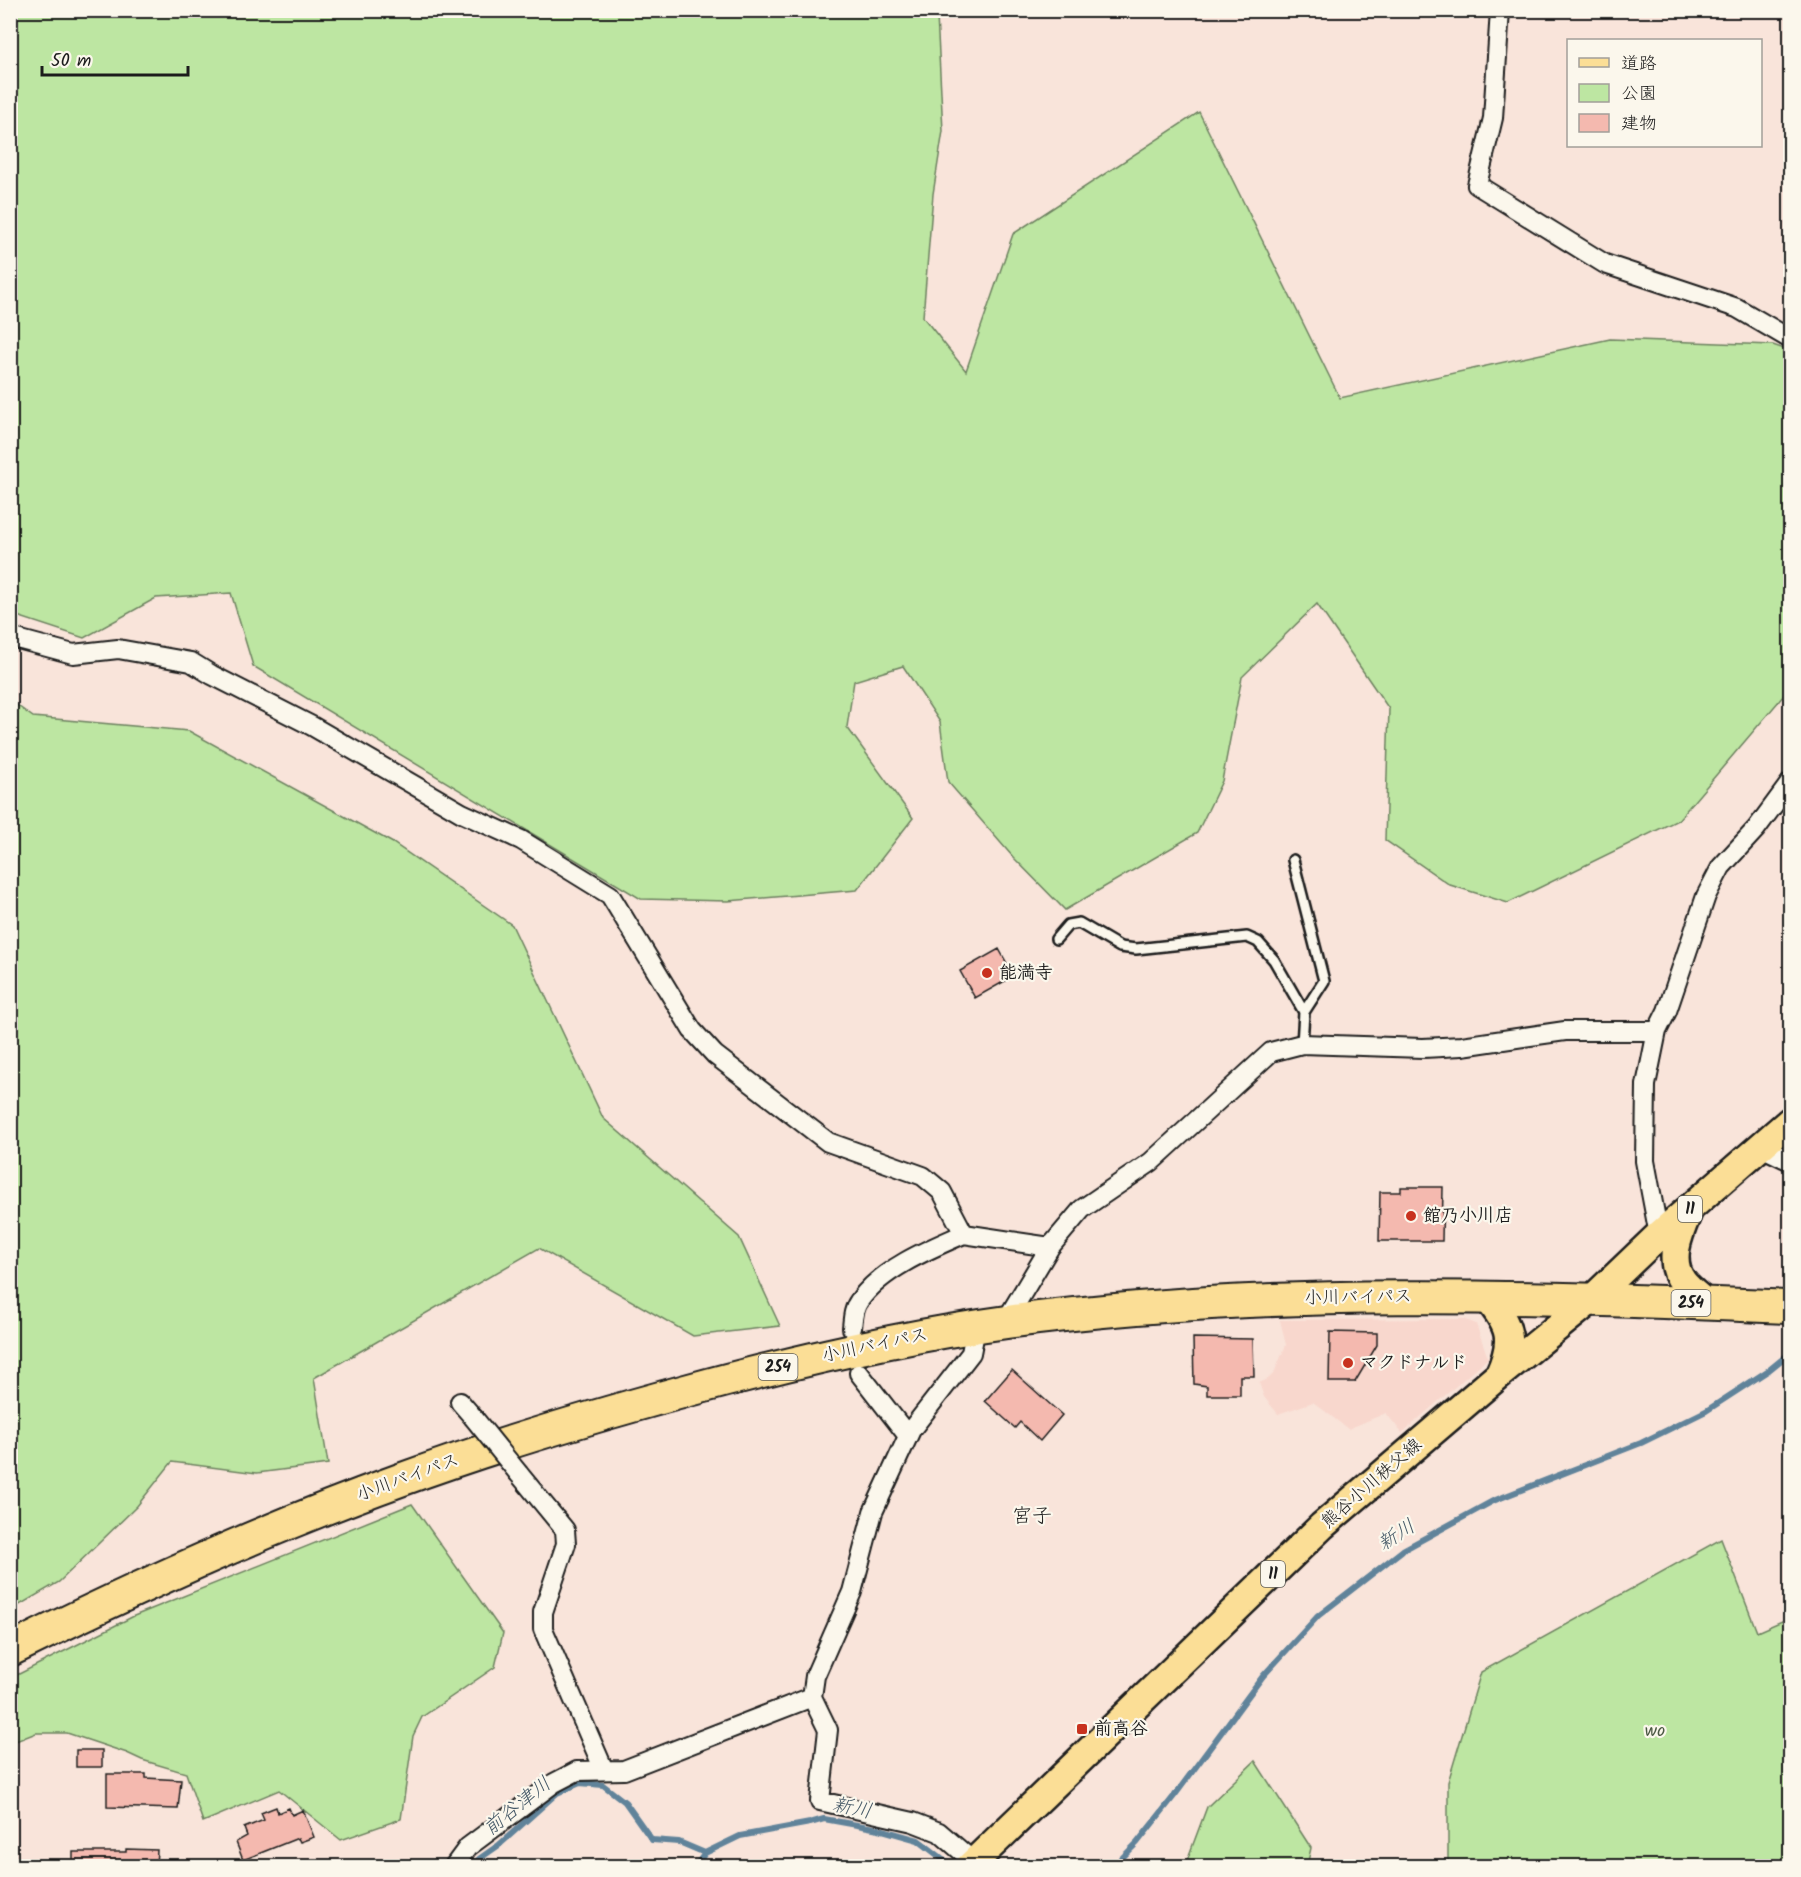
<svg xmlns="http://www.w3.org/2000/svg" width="1801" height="1877" viewBox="0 0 1801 1877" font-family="Kalam,'Klee One',sans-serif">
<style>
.built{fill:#f8d7cd}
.green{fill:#bde6a2;stroke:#6c815f;stroke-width:1.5}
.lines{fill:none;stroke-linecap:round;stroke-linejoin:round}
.stream{stroke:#61839a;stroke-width:6}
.building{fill:#f4b9af;stroke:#1c1c1c;stroke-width:1.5}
.lane-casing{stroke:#1c1c1c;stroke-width:14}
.street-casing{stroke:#1c1c1c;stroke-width:22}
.primary-casing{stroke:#1c1c1c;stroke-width:32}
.highway-casing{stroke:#1c1c1c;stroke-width:36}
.lane{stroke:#fbf7ec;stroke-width:9}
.street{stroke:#fbf7ec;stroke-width:18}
.primary{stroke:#fbde96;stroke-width:27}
.highway{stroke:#fbde96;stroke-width:32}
.street-bridge-casing{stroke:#1c1c1c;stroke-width:22;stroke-linecap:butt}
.street-bridge{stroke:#fbf7ec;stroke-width:18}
.poi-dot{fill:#c8321e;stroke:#fbf7ec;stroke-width:2}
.labels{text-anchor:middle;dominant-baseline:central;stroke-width:4.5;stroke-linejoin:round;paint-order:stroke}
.shield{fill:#fbf7ec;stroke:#5f5e5a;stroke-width:1.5}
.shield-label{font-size:16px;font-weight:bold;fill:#1c1c1c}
.poi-label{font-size:18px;font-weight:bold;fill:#1c1c1c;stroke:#fbf7ec;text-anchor:start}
.street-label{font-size:18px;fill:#1c1c1c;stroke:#fbf7ec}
.park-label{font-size:18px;fill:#4c5944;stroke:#fbf7ec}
.neighbourhood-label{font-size:20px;fill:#1c1c1c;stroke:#fbf7ec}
.water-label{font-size:20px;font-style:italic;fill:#445866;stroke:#fbf7ec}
</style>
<rect width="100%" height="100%" fill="#f9e4da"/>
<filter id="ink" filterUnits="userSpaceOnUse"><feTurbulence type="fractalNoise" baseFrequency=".0167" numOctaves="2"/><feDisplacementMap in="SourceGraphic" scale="12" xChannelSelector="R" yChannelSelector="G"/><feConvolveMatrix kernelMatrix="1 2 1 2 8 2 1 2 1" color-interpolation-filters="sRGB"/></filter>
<g filter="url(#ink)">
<path class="built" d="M1464,1319L1476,1324L1488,1358L1402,1433L1386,1413L1348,1429L1313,1402L1278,1414L1264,1397L1259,1383L1268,1379L1274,1373L1286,1345L1280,1320Z"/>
<path class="green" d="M11,10L932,11L937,16L943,131L933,194L923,317L966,371L1013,234L1199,112L1340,398L1610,339L1773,345L1790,351V688L1678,820L1508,903L1450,885L1385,840L1389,709L1317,604L1242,677L1222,781L1197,833L1065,910L1013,857L948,782L940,722L903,666L854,681L847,727L913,818L857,890L728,901L641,899L253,666L231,593L156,598L84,638L11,614Z
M11,701L33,717L189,731L393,843L512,925L603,1118L739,1237L780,1326L693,1336L539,1248L314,1378L328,1464L257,1473L172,1462L137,1506L59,1582L11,1610Z
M412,1504L503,1633L495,1667L422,1717L413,1736L401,1819L341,1840L279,1790L203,1822L186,1773L142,1760L127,1753L67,1733H36L11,1743V1678L134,1616Z
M1721,1539L1757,1632L1782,1621H1790V1866H1448V1782L1481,1672Z
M1255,1761L1311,1848L1307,1866H1185L1207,1807Z"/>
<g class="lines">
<path class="stream" d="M473,1866L479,1859L499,1845L557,1793L580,1783L603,1785L625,1802L652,1840L679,1842L705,1853
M696,1866L705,1853L740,1836L810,1823L824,1819L879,1829L918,1840L952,1866
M1114,1866L1137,1843L1175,1795L1263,1676L1318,1616L1403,1550L1493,1501L1641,1443L1706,1411L1769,1370L1790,1353"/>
</g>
<path class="building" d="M999,949L1014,976L975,998L960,971Z
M1401,1187H1443L1442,1241H1379L1380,1192H1401Z
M1330,1332L1377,1333V1345L1355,1382H1329Z
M1193,1338L1253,1339L1254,1376H1240V1395H1207V1386L1194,1384Z
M1012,1370L1062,1415L1040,1441L1020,1422L1015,1428L985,1401Z
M76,1750H102V1767H76Z
M107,1774H146V1778L181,1780L178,1809L107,1807Z
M276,1807L278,1813L289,1808L292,1815L303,1810L314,1837L300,1842L298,1838L243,1860L236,1842L247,1836L244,1828L264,1820L261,1813Z
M126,1849L157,1850L156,1866H73V1852H126Z"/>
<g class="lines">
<g class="lane-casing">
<path id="lane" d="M1293,860L1324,981L1304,1012
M1056,939L1068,925L1079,923L1120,947L1136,949L1247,937L1258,942L1274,960L1304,1012L1302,1044"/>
</g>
<g class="street-casing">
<path id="street" d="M1500,10L1493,118L1477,185L1605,264L1737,308L1790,339
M10,637L73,654L118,649L191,662L212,675L312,726L462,813L521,840L610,895L692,1030L715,1055L828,1142L923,1176L942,1192L964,1234L1050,1247
M1761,1147L1790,1161
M1659,1235L1645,1161L1646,1085L1657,1031L1667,1011L1706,896L1721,867L1756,829L1790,783
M1005,1322L1050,1247L1082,1209L1151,1162L1271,1052L1302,1044L1423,1048L1462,1046L1565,1031H1657
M852,1328C853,1319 853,1309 859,1301C881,1269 929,1249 964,1234
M859,1373L908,1436
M460,1402L473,1417
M519,1474L565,1530L566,1544L543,1612V1629L604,1770
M975,1863L939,1832L913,1822L820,1801L828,1730L812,1697L815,1676L852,1592L873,1512L911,1430L971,1353L976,1327
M454,1866L468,1847L554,1783L577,1771L624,1770L812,1697"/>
</g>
<g class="primary-casing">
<path id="primary" d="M1689,1210C1680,1232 1666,1260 1683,1282C1689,1290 1699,1297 1707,1304
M1487,1298C1511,1327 1515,1340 1499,1375
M970,1866L1322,1526L1499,1375L1592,1299L1659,1235L1790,1121"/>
</g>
<g class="highway-casing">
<path id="highway" d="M10,1650C137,1587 267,1528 400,1480C492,1446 587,1418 682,1392C788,1363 897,1337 1007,1322C1267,1287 1529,1296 1790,1307"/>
</g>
<use href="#lane" class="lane"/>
<use href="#street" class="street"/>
<use href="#primary" class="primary"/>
<use href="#highway" class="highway"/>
<g class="street-bridge-casing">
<path id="street-bridge" d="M473,1417L519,1474"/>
</g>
<use href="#street-bridge" class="street-bridge"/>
</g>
</g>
<g class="poi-dot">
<circle cx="987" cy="973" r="6"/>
<circle cx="1411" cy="1216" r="6"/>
<circle cx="1348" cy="1363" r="6"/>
<rect x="1076" y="1723" width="12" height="12" rx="3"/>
</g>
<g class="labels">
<g class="shield">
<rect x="1678" y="1196" width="24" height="26" rx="4.5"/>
<rect x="1671.5" y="1290" width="39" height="26" rx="4.5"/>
<rect x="758.5" y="1354" width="39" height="26" rx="4.5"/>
<rect x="1261" y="1561" width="24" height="26" rx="4.5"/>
</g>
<g class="shield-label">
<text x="1690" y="1209">11</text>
<text x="1691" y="1303">254</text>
<text x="778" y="1367">254</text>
<text x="1273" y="1574">11</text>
</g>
<g class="poi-label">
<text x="999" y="973">能満寺</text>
<text x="1423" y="1216">館乃小川店</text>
<text x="1360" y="1363">マクドナルド</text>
<text x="1094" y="1729">前高谷</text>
</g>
<g class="street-label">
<text transform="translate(1358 1298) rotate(-1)">小川バイパス</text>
<text transform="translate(875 1346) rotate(-12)">小川バイパス</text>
<text transform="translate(408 1478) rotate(-20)">小川バイパス</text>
<text transform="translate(1372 1484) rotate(-41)">熊谷小川秩父線</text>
</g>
<g class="park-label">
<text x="1655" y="1731">wo</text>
</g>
<g class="neighbourhood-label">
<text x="1032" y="1517">宮子</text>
</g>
<g class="water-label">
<text transform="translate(1397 1536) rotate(-33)">新川</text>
<text transform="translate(518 1807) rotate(-39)">前谷津川</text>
<text transform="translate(852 1809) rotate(11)">新川</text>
</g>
</g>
<rect width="1801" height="1877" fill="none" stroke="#fbf7ec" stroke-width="36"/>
<rect x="18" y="18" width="1765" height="1841" fill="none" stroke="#1c1c1c" stroke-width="2" filter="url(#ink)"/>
<rect x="1567" y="39" width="195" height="108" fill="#fbf7ec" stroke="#a29f99" stroke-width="1.5"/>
<rect x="1579" y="58" width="30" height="9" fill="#fbde96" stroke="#a29f99" stroke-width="1.5"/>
<text x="1621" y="69" font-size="18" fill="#1c1c1c">道路</text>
<rect x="1579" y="84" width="30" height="18" fill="#bde6a2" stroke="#a29f99" stroke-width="1.5"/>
<text x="1621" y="99" font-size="18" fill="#1c1c1c">公園</text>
<rect x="1579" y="114" width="30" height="18" fill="#f4b9af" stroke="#a29f99" stroke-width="1.5"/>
<text x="1621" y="129" font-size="18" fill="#1c1c1c">建物</text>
<path d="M42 66v9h146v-9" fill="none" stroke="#1c1c1c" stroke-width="3"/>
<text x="51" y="66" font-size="18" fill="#1c1c1c" stroke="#fbf7ec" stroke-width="4.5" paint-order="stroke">50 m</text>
</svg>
